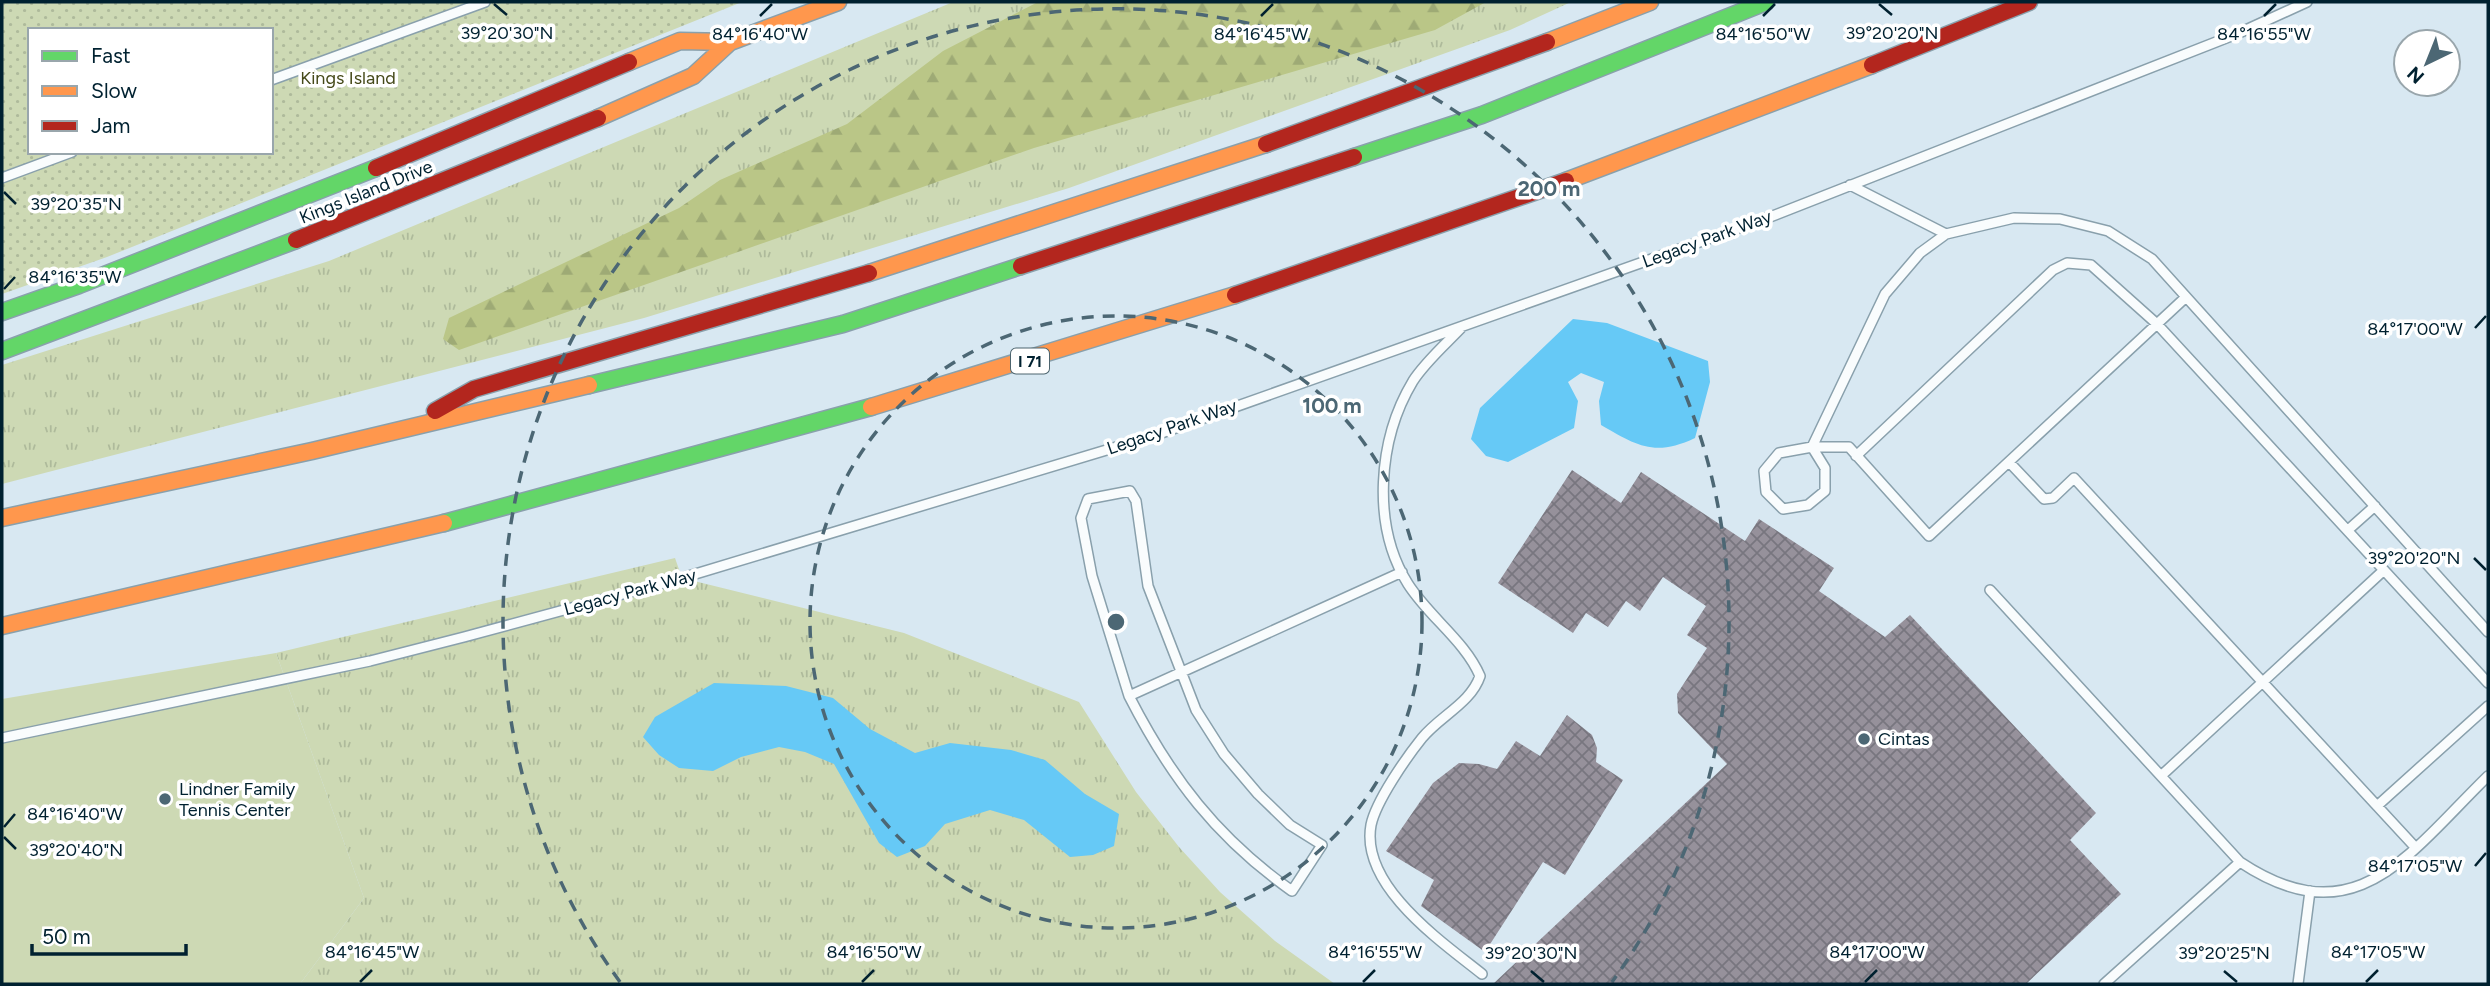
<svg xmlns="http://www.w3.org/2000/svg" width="2490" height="986" viewBox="0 0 2490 986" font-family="Figtree,sans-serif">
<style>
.grass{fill:url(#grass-tufts)}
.forest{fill:url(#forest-firs)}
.park{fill:url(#park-dots);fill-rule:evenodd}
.garden{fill:#cdd9b4}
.water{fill:#66c9f6}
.building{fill:url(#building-cross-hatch)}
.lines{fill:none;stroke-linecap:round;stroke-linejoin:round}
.lane-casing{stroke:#89a0ac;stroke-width:12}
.fast-casing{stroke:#89a0ac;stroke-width:19}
.slow-casing{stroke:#89a0ac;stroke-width:19}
.jam-casing{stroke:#89a0ac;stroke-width:19}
.lane{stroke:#f9fcfd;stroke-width:9}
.fast{stroke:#63d668;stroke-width:16}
.slow{stroke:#ff974d;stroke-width:16}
.jam{stroke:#b3261e;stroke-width:16}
.ticks{fill:none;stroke:#002130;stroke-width:2.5}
.ring{fill:none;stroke:#4c6774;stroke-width:3.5;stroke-dasharray:12 9}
.poi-dot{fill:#4c6774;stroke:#fff;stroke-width:2.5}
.labels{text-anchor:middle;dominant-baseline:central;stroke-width:7;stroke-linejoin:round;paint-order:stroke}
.shield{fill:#fff;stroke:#4c646e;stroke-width:2}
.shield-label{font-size:16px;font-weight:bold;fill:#002130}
.park-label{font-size:18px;fill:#454919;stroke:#fff}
.street-label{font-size:18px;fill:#002130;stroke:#fff}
.poi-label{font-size:18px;fill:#002130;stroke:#fff;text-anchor:start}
.ticks-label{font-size:18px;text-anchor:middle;fill:#002130;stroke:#fff;stroke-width:7;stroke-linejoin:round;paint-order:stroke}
.centre{fill:#4c6774;stroke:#fff;stroke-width:3.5}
.ring-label{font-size:21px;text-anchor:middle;font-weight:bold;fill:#4c6774;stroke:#fff;stroke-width:7;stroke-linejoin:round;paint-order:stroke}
</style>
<defs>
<pattern id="grass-tufts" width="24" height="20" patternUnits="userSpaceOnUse" patternTransform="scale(1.75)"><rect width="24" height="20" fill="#cdd9b4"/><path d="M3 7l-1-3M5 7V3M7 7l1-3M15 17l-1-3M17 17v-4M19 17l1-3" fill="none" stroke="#aeba9b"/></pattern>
<pattern id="forest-firs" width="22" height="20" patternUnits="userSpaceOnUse" patternTransform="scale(1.75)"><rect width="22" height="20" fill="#bac687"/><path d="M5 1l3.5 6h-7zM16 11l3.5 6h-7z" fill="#9eaa75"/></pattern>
<pattern id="park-dots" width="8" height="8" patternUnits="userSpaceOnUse" patternTransform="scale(1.75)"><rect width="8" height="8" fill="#cdd9b4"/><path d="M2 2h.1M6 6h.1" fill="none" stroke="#aeba9b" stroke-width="1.8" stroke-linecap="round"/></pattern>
<pattern id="building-cross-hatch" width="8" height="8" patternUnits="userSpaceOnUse" patternTransform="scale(1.75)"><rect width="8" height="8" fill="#96919b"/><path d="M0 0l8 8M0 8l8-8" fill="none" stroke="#78767f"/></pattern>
</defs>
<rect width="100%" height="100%" fill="#d8e8f2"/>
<path class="grass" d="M953,2H1571L1510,30L1069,188L644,318L2,484V365L329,261Z
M675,558L682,578L904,633L1079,702L1136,792L1179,847L1220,892L1275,941L1335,984H300L364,898L276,653Z"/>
<path class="forest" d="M1038,2H1486L1435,30L1034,148L459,350L443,339L449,318L679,208L720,180L847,124L943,51Z"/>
<path class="park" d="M2,2H742L107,257L2,294ZM30,30H271V152H30Z"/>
<path class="garden" d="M276,653L364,898L300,984H2V699Z"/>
<path class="water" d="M1573,319L1607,323L1708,361L1710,382L1695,438C1655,457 1637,446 1601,425L1599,401L1604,382L1581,373L1568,382L1578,401L1574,428L1508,462L1486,456L1471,439L1480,408Z
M714,683L786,686L833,698L870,729L915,753L950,743L1011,750L1045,760L1085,794L1119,814L1114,846L1093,855L1070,857L1024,820L990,810L945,824L925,846L897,857L879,843L834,764L805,752L779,747L741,757L713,771L679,768L659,755L643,737L655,717Z"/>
<path class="building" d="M1572,470L1621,503L1641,472L1745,541L1759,519L1834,568L1819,591L1885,637L1910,615L2096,813L2070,840L2121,894L2026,984H1493L1727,764L1678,713L1677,694L1707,648L1687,635L1706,606L1663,577L1640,611L1626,601L1608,627L1586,613L1573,633L1498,583Z
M1567,715L1592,735L1597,748L1596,762L1623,780L1565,875L1543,862L1485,952L1421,906L1434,880L1386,851L1433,783L1459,763L1479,764L1497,769L1516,741L1540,756Z"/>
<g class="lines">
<g class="lane-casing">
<path id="lane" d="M271,80L485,2
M2,178L72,152
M1850,185L1946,234
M1463,326C1447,343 1426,361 1413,381C1378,439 1371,525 1408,584C1429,617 1465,641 1480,676C1471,703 1440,716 1422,738C1406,758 1376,801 1371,825C1360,886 1442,942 1482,974
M1812,447L1885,294L1920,253L1946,234L2014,218L2060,219L2108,231L2152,259L2488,632
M1812,447L1825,468V491L1808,505L1783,509L1766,492L1764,471L1779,453L1812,447H1849L1929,536L2186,297
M1856,456L2053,270L2067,263L2091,265L2157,324L2488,683
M2009,462L2044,499L2053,498L2074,478L2415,847
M2348,530L2375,506
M1990,590L2240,862C2356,939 2409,853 2488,776
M1129,696L1092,576L1081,518L1088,499L1130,491L1136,501L1148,586L1196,710L1224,754L1258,794L1290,825L1322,845L1292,891C1217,838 1171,778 1129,696L1402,572
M2,738L370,661L464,637L682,578L1153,436L1770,217L2239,33L2307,2
M2162,775L2384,570
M2377,806L2488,706
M2104,984L2240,862
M2298,984L2310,891"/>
</g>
<g class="fast-casing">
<path id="fast" d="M1354,157L1482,115L1766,2
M2,312L79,285L376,168
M2,351L296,240
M589,385L843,324L1021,266
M444,523L871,407"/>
</g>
<g class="slow-casing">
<path id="slow" d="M1547,42L1650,2
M629,62L680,41L730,42L838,2
M598,118L693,76L730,42
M1566,181L1872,65
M869,273L1266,144
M871,407L1235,295
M2,518L312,451L589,385
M2,626L444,523"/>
</g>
<g class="jam-casing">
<path id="jam" d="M1872,65L2029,2
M1266,144L1547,42
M376,168L629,62
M296,240L598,118
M1021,266L1354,157
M1235,295L1566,181
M435,411L474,389L869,273"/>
</g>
<use href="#lane" class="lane"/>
<use href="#fast" class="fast"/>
<use href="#slow" class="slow"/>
<use href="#jam" class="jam"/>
</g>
<path class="ticks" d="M494,4L507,15M1879,4L1892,15M760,16L772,4M1261,16L1273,4M1763,16L1775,4M2264,16L2276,4M4,192L16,204M4,289L15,277M2475,328L2486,316M2474,558L2486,570M4,827L15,814M4,837L16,849M2475,866L2486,853M1531,971L1544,982M2224,971L2237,982M360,982L372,970M862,982L874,970M1363,982L1375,970M1865,982L1877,970M2366,982L2378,970"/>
<g class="ring">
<circle cx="1116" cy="622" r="306"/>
<path d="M620 982A613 613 0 1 1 1612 982"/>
</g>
<g class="poi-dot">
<circle cx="1864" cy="739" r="7"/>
<circle cx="165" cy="799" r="7"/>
</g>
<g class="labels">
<rect class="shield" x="1011" y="348.5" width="38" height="25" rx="5"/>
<g class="shield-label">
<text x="1030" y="361">I 71</text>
</g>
<g class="park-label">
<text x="348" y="78">Kings Island</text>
</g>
<g class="street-label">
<text transform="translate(366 192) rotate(-22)">Kings Island Drive</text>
<text transform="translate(1707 239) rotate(-20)">Legacy Park Way</text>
<text transform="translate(1172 427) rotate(-19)">Legacy Park Way</text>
<text transform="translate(630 592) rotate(-15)">Legacy Park Way</text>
</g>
<g class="poi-label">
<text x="1878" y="739">Cintas</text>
<text x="179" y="789">Lindner Family<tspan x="179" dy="21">Tennis Center</tspan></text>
</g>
</g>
<g class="ticks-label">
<text x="1892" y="39">39°20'20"N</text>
<text x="507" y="39">39°20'30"N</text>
<text x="760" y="40">84°16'40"W</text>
<text x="1261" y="40">84°16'45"W</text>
<text x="1763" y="40">84°16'50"W</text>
<text x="2264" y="40">84°16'55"W</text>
<text x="76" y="210">39°20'35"N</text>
<text x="75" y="283">84°16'35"W</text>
<text x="2415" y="335">84°17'00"W</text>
<text x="2414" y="564">39°20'20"N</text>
<text x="75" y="820">84°16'40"W</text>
<text x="76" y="856">39°20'40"N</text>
<text x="2415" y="872">84°17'05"W</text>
<text x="372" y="958">84°16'45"W</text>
<text x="874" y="958">84°16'50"W</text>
<text x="1375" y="958">84°16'55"W</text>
<text x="1877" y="958">84°17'00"W</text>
<text x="2378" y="958">84°17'05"W</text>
<text x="1531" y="959">39°20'30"N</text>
<text x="2224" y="959">39°20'25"N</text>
</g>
<circle cx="1116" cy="622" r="10" class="centre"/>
<g class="ring-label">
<text x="1549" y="196">200 m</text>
<text x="1332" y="413">100 m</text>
</g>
<rect width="2490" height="986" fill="none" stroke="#002130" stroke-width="7"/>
<rect x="28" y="28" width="245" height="126" fill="#ffffff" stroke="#99a6ac" stroke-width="2"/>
<rect x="42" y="51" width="35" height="10" fill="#63d668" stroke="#99a6ac" stroke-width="2"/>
<text x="91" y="63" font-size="21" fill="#002130">Fast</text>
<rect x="42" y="86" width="35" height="10" fill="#ff974d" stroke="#99a6ac" stroke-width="2"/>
<text x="91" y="98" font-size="21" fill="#002130">Slow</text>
<rect x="42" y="121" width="35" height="10" fill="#b3261e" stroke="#99a6ac" stroke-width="2"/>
<text x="91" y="133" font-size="21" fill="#002130">Jam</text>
<g transform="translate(2427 63) rotate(223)"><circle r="33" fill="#ffffff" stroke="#99a6ac" stroke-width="2"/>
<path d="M0-5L12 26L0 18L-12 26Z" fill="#4c6774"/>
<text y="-10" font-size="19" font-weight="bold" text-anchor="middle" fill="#002130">N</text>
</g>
<path d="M32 944v10h154v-10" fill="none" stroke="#002130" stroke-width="3.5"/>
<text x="42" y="944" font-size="21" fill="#002130" stroke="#ffffff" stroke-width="5" paint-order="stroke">50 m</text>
</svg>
